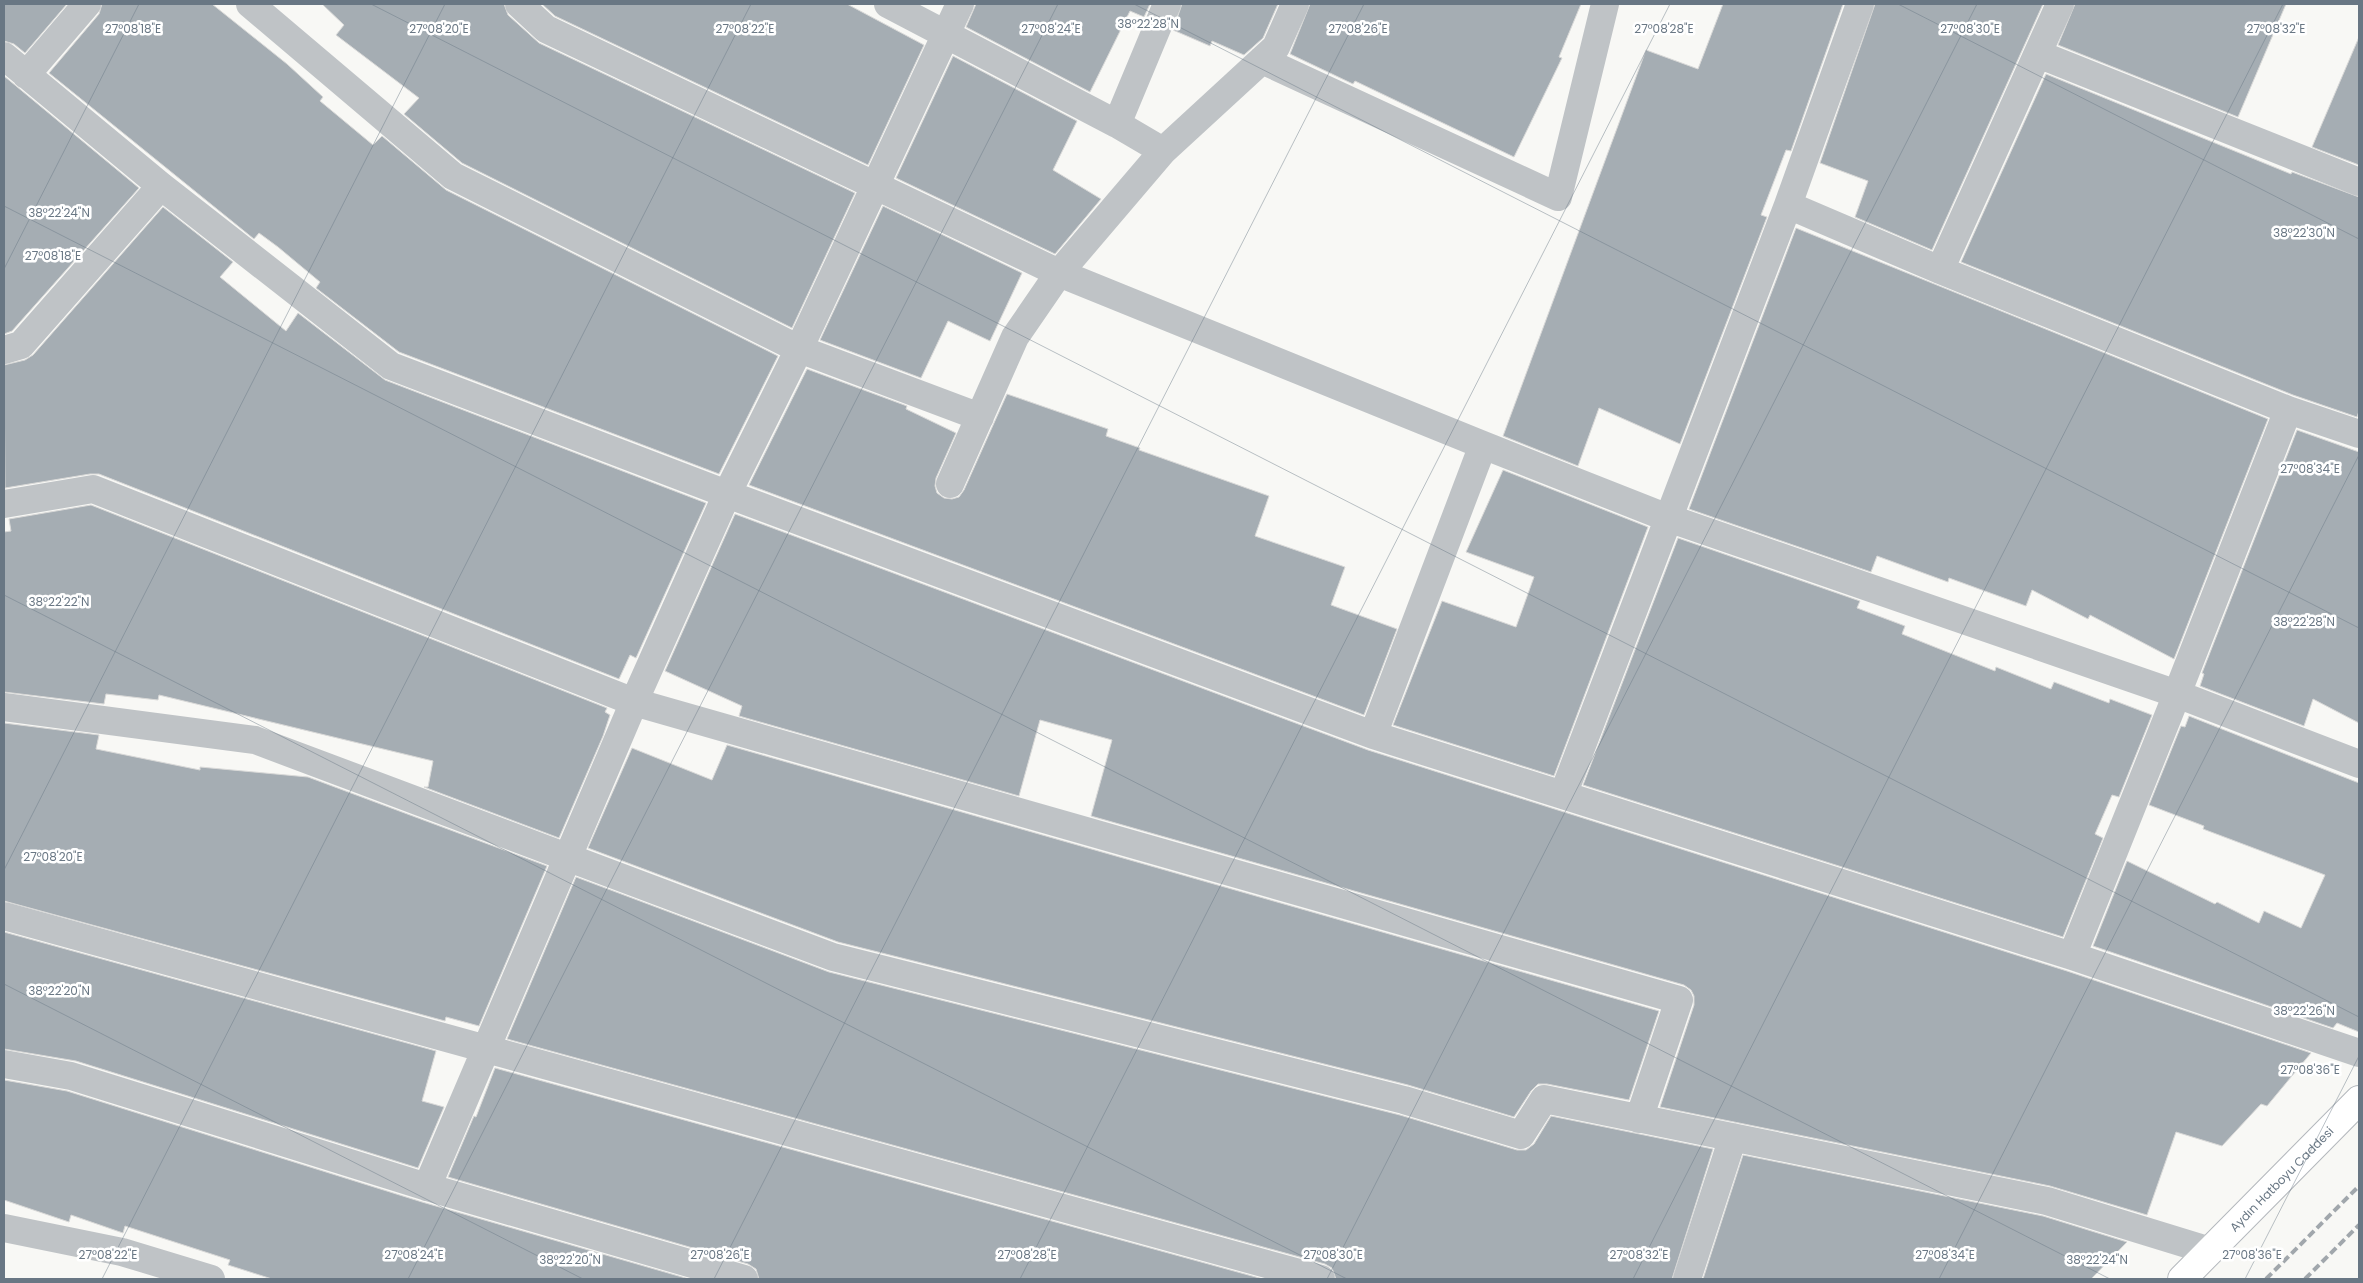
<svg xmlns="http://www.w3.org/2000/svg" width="2363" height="1283" viewBox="0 0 2363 1283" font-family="Poppins,sans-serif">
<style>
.building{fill:#a5adb3;stroke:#d9d9d8}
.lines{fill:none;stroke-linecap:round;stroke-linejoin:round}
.secondary-casing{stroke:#b4b8bd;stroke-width:30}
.minor{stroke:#bfc3c6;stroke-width:28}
.secondary{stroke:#fff;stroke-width:28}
.rail{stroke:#a1a7ac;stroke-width:4;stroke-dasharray:8 4;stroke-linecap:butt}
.ticks{fill:none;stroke:#697784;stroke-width:1;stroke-opacity:0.45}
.labels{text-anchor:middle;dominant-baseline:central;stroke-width:5;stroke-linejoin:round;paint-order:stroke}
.street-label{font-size:12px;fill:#697784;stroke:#fff}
.ticks-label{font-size:12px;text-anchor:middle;fill:#697784;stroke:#fff;stroke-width:5;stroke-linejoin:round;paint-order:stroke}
</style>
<rect width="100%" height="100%" fill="#f8f8f5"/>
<path class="building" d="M4,4H67L25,53L14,44L4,41Z
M102,4H212L287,64L323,97L320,101L373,145L382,136L446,190L778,356L719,474L399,352L316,288L320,282L278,247L259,233L254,239L49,73L99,14Z
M322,4H504L508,15L539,43L855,193L792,328L462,163L404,114L419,98L336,35L344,25Z
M542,4H847L924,45L868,165L555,16Z
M976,4H1150L1144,17L1130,11L1090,92L966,27Z
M1182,4H1278L1263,38L1244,55L1212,41L1210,46L1173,30Z
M1310,4H1581L1559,57L1562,58L1514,157L1355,81L1353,84L1290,54Z
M1723,4H1843L1791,151L1786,150L1761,215L1767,217L1680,444L1599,408L1578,466L1503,436L1646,50L1698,69Z
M1875,4H2043L1932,250L1855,217L1868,181L1820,163Z
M2075,4H2286L2238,117L2058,45Z
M2359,37V165L2312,147Z
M953,56L1077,121L1053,170L1101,199L1055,254L896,178Z
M2046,74L2291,174L2292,172L2359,197V411L2357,417L2293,395L1961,262Z
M4,76L139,188L12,331L4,334Z
M883,206L1022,273L990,341L948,321L921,378L820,340Z
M163,207L233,262L220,277L286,331L298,313L385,380L706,503L636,658L630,655L619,679L99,474H90L5,488L4,365L25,360L33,355Z
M1796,228L2268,419L2174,659L2090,615L2088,619L2032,590L2026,606L1949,578L1948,582L1877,556L1871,572L1689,509Z
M807,369L907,406L906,409L956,433L936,478L935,486L937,493L944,498L952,499L959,497L964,490L1007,394L1108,429L1106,436L1140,448L1139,450L1269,496L1255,536L1345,567L1331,605L1397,629L1364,715L749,485Z
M2297,430L2359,452V723L2313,699L2304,726L2200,686L2204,674L2202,673Z
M1503,470L1648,527L1554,776L1393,725L1442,601L1516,627L1534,577L1466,552Z
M91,505L607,708L605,712L610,715L603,736L559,838L424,787H428L433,761L159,695L158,700L106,694L104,704L4,692V532L11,531L9,519Z
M735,514L1368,750L2067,971L2311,1053L2267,1106L2261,1104L2222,1146L2176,1132L2147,1215L2050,1186L1660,1107L1694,1005V996L1691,990L1684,985L1091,816L1112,740L1040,720L1019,796L739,716L742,706L665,671Z
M1678,538L1860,601L1857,608L1905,626L1902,634L1995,671L1996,667L2051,689L2054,682L2109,703L2110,699L2152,715L2119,797L2112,795L2095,834L2103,838L2063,937L1583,785Z
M2189,716L2359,783V1032L2337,1023L2333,1028L2093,946L2127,861L2215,904L2217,902L2259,923L2264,911L2301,928L2325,875L2203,829L2204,826L2149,805L2181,726L2185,727Z
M4,723L99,735L96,749L200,770V767L308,777L547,866L479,1026L446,1017L445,1021L4,901Z
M727,745L1659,1011L1629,1100L1547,1084H1538L1531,1091L1514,1117L1408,1085L838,942L588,848L632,748L712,780Z
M576,877L829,972L1400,1115L1517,1150H1526L1534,1144L1551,1116L1713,1149L1672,1279H1336L1332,1268L1325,1264L507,1039Z
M4,932L436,1051L422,1101L444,1107L418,1168L76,1061L4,1049Z
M495,1068L1263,1279H759L756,1269L748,1264L448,1177L474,1116L476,1117Z
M4,1080L67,1091L422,1202L689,1279H272L228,1265L230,1260L125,1226L123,1233L71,1215L69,1222L4,1200Z
M1743,1155L2043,1216L2127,1242L2091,1279H1703Z"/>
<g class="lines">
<g class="secondary-casing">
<g id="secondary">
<path id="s1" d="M2182,1279L2359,1100"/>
</g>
</g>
<path class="minor" d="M250,4L453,176L799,349L980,417
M519,4L546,29L1059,273L1483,445L1668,518L2177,694L2359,764
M888,4L1117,124L1163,151
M2038,54L2359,182
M4,56L161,186L391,366L727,494L1373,735L2072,956L2359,1053
M1262,60L1558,197L1605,4
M26,75L87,4
M1117,124L1167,4
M1788,205L1940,270L2288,410L2359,434
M1940,270L2060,4
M4,350L21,345L161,186
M950,484L1015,337L1059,273L1163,151L1276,47L1295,4
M4,504L93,489L634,702L1679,1000L1639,1119
M4,707L255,740L833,957L1404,1100L1521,1135L1544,1099L2047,1201L2210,1251
M1373,735L1483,445
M1563,795L1788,205L1860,4
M4,916L1321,1279
M2072,956L2177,694L2288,410
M4,1064L71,1076L427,1187L744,1279
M427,1187L634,702L727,494L799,349L960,4
M4,1228L122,1252L211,1279
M1687,1279L1733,1137"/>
<use href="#secondary" class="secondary"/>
<path class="rail" d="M2266,1279L2359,1186
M2305,1279L2359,1225"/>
</g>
<path class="ticks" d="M371,4L2359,1017M1134,4L2359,628M1898,4L2359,239M4,206L2110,1279M4,269L139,4M4,595L1347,1279M4,870L445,4M4,984L583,1279M102,1279L751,4M408,1279L1058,4M714,1279L1364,4M1020,1279L1670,4M1327,1279L1977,4M1633,1279L2283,4M1939,1279L2359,455M2245,1279L2359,1056"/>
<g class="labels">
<g class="street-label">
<text stroke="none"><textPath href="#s1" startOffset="141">Aydın Hatboyu Caddesi</textPath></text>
</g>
</g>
<g class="ticks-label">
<text x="1148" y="28">38°22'28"N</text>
<text x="133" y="33">27°08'18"E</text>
<text x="439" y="33">27°08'20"E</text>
<text x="745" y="33">27°08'22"E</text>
<text x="1051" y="33">27°08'24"E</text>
<text x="1358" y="33">27°08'26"E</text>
<text x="1664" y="33">27°08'28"E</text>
<text x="1970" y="33">27°08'30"E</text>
<text x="2276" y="33">27°08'32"E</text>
<text x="59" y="217">38°22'24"N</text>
<text x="2304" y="237">38°22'30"N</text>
<text x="53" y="260">27°08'18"E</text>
<text x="2310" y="473">27°08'34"E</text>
<text x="59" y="606">38°22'22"N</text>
<text x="2304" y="626">38°22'28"N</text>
<text x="53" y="861">27°08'20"E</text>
<text x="59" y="995">38°22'20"N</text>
<text x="2304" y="1015">38°22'26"N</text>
<text x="2310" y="1074">27°08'36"E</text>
<text x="108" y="1259">27°08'22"E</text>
<text x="414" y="1259">27°08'24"E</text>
<text x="720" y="1259">27°08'26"E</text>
<text x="1027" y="1259">27°08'28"E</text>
<text x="1333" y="1259">27°08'30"E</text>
<text x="1639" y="1259">27°08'32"E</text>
<text x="1945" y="1259">27°08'34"E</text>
<text x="2252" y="1259">27°08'36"E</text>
<text x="570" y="1264">38°22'20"N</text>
<text x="2097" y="1264">38°22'24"N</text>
</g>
<rect width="2363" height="1283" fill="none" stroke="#697784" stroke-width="10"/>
</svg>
